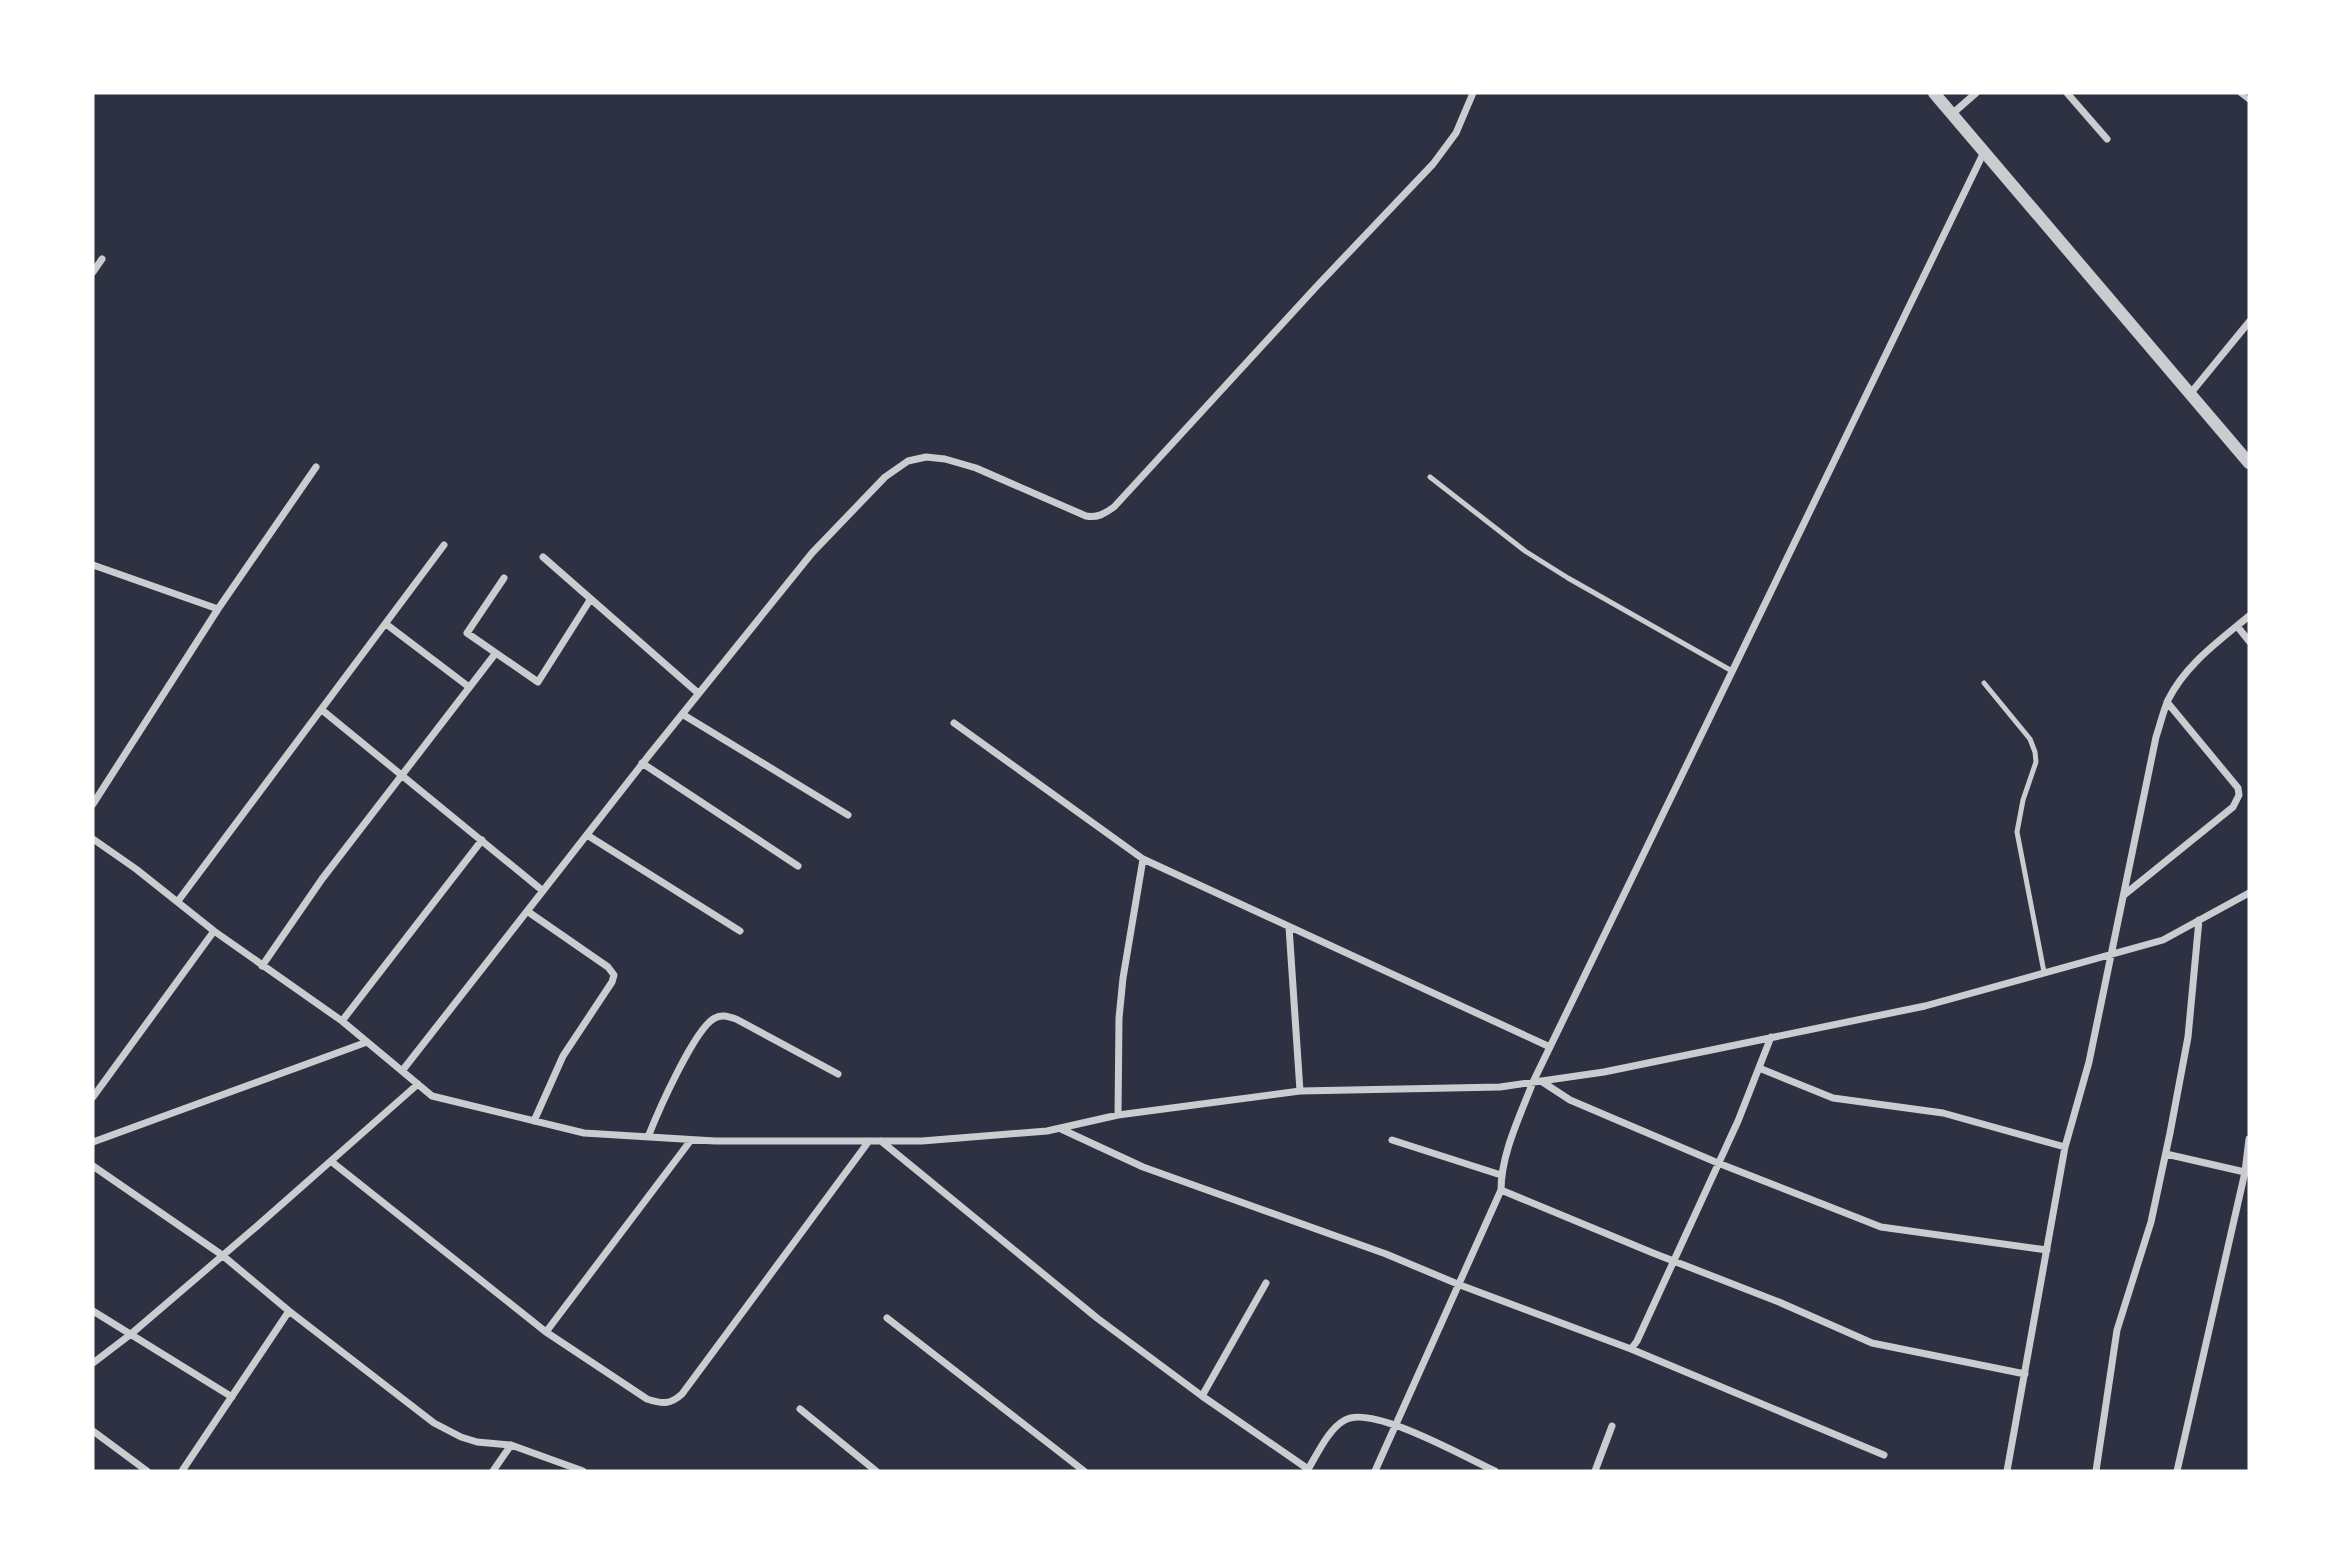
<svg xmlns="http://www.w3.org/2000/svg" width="2342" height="1564" viewBox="0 0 2342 1564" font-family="Quicksand,sans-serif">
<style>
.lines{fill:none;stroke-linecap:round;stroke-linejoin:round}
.service{stroke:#caccd0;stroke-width:5}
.minor{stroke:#caccd0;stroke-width:7}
.tertiary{stroke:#caccd0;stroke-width:12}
</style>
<rect width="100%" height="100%" fill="#2d3142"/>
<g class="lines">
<path class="service" d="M2240,93L2249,100
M1430,477L1525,551L1568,578L1732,671
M1984,683L2030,739L2035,752L2036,762L2023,800L2017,832L2044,972"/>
<path class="minor" d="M2067,93L2107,139
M1952,114L1976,93
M93,272L102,259
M2190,394L2249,322
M543,557L698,693
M93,565L218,609
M504,578L467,633L538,682L590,600
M386,624L469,687
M2237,626L2249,641
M322,710L543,891
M682,714L848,815
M954,723L1143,859L1550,1047
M642,763L798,866
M93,804L218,609L316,467
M587,835L740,931
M93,839L136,869L214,931L342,1021L432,1096L584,1133L715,1141H922L1047,1131L1118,1115L1300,1091L1500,1087L1604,1072L1925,1006L2163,940L2249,893
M2124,895L2233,807L2239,795L2238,788L2167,702
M178,901L444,545
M527,911L608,967L614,975L612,982L563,1056L534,1121
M1289,927L1300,1091
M262,966L322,879L495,654
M342,1021L482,840
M1759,1068L1833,1098L1943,1113L2065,1147
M402,1071L650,754L812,553L885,477L908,461L926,457L945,459L976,468L1086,516C1098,518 1104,514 1114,507L1316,287L1433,164L1456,133L1473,93
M1541,1081L1570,1100L1718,1163L1881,1227L2047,1250
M93,1097L214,931
M1118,1115L1119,1018L1123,978L1143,859
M1061,1129L1143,1167L1386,1254L1460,1285L1631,1349L1884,1455
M648,1137C657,1114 695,1027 715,1018C722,1014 729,1017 736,1019L838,1074
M1392,1140L1501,1175
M881,1141L1097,1318L1202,1396L1308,1469
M93,1142L367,1042
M2166,1154L2249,1173
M332,1162L546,1332L647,1399C662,1404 670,1405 682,1394L869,1141
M93,1166L222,1255L289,1311L434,1423L461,1437L477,1442L511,1445L583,1471
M1501,1190L1653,1253L1779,1302L1872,1343L2025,1374
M93,1311L232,1397
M887,1318L1084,1471
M546,1332L691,1140
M1631,1349L1637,1341L1738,1121L1771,1037
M93,1363L131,1334L256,1227L418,1084
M1202,1396L1266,1283
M800,1409L876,1471
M93,1431L147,1471
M182,1471L289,1311
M493,1471L511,1445
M1307,1471C1317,1455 1328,1429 1345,1420C1372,1404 1466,1458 1495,1471
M1375,1471L1501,1190C1501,1154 1520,1116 1533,1082L1984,152
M1595,1471L1612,1426
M2007,1471L2065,1147L2089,1062L2156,737C2160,725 2163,712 2168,700C2186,664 2219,641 2249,616
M2096,1471L2117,1330L2151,1222L2170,1133L2188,1037L2199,920
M2177,1471L2245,1172L2249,1139"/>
<path class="tertiary" d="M1934,93L2249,463"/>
</g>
<rect width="2342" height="1564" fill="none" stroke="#ffffff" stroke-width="189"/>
</svg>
